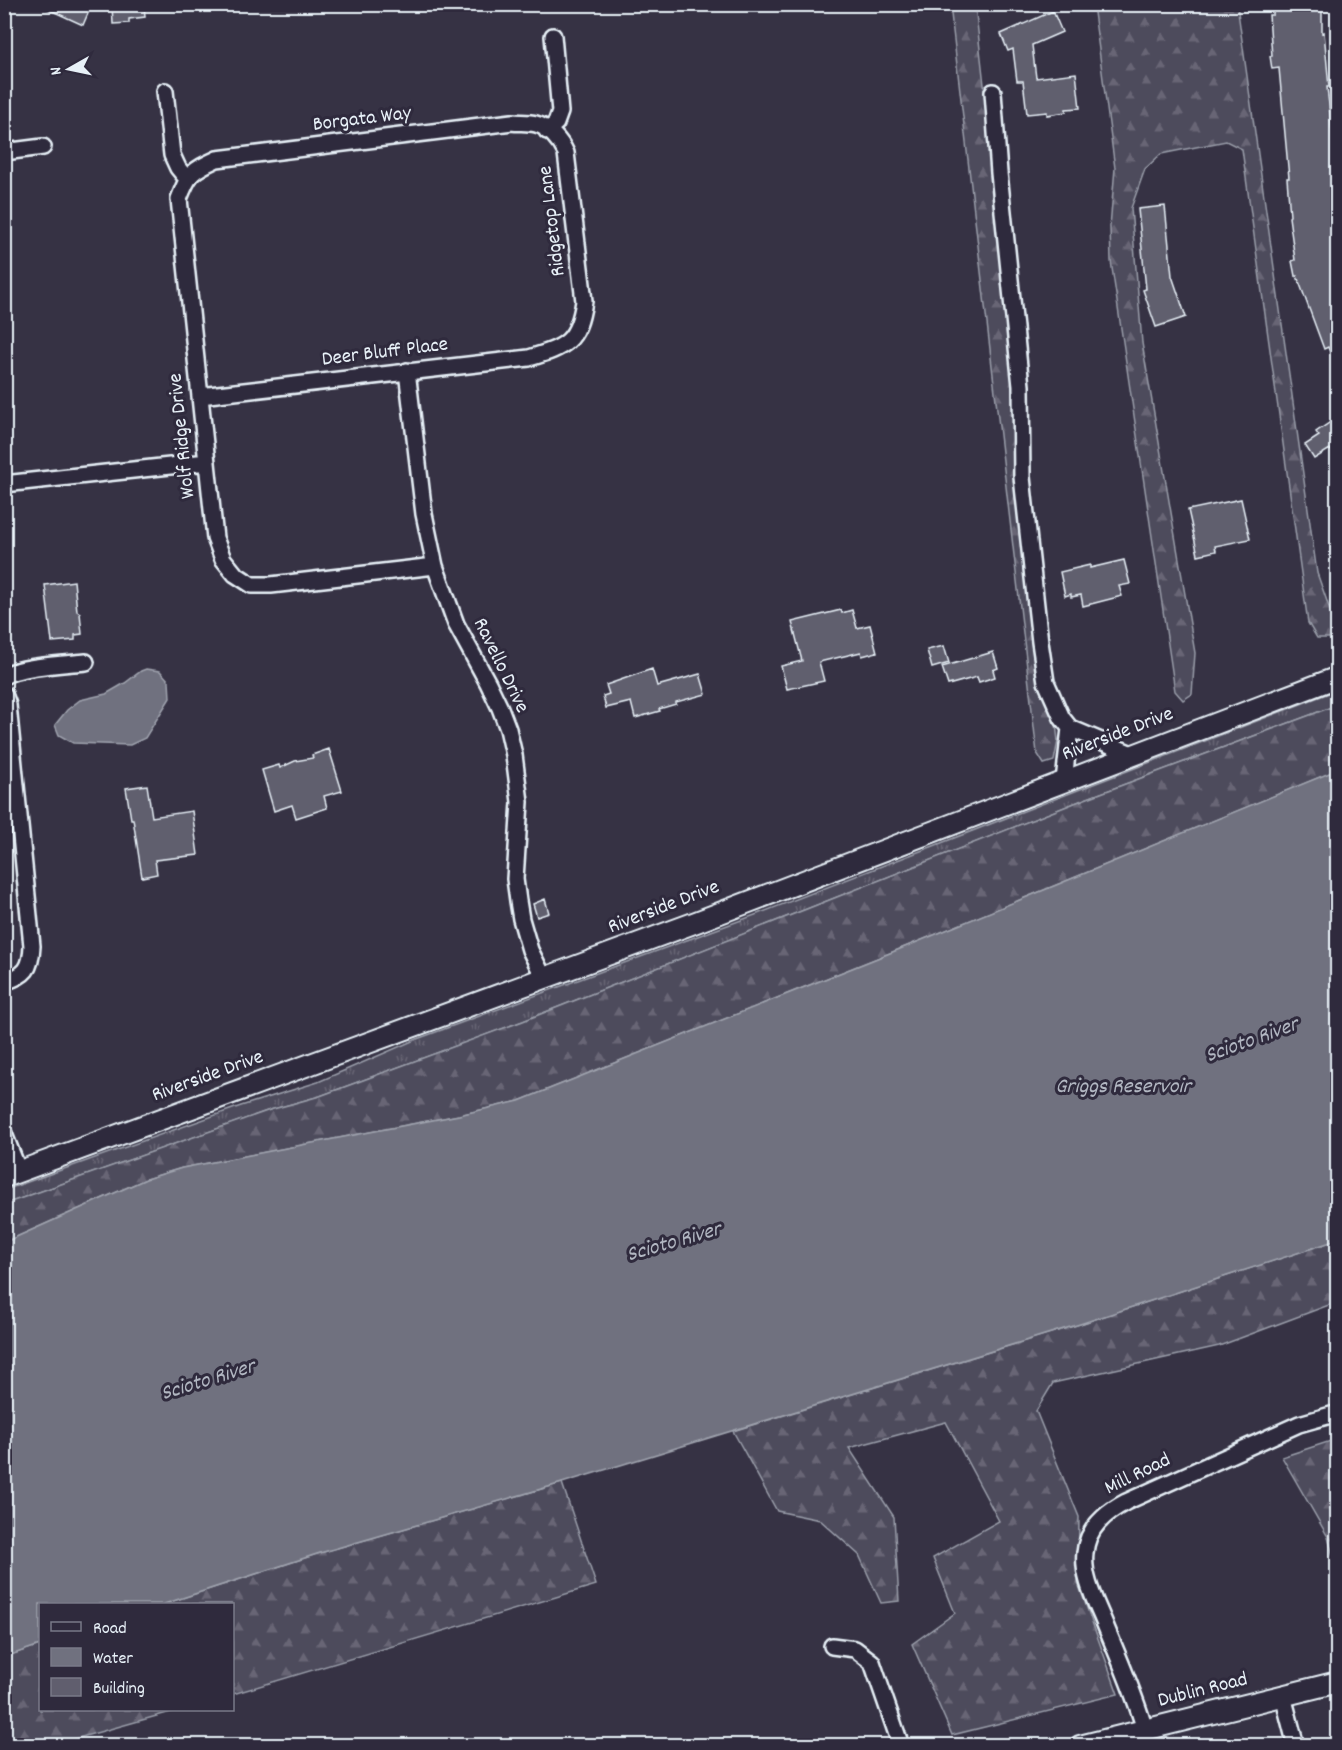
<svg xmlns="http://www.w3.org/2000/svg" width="1342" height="1750" viewBox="0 0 1342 1750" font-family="Dekko,sans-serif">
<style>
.grass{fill:url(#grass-tufts);stroke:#9a9eaa;stroke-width:1.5}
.forest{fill:url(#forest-firs);stroke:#9a9eaa;stroke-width:1.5}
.water{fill:#70717f;stroke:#a0a4af;stroke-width:1.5}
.building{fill:#605e6e;stroke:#e8f1f8;stroke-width:1.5}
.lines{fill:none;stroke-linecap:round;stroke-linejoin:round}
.minor-casing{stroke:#e8f1f8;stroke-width:20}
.major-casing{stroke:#e8f1f8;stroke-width:24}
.minor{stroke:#2f2a3d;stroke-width:15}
.major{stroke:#2f2a3d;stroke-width:20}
.labels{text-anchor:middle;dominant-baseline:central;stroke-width:6;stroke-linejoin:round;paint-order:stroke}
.street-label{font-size:21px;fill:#e8f1f8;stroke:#2f2a3d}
.water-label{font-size:22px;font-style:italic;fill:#b2b7c2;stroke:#2f2a3d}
</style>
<defs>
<pattern id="grass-tufts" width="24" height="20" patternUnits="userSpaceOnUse" patternTransform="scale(1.5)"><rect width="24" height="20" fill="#4d4b5c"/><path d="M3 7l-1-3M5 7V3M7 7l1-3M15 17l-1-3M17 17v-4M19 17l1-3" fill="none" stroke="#676574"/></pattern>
<pattern id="forest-firs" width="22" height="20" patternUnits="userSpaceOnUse" patternTransform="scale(1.5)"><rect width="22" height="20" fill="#4d4b5c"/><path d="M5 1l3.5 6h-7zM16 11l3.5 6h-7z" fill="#676574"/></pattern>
</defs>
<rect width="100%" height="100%" fill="#363244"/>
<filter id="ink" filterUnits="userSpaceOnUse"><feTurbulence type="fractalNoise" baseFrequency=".0167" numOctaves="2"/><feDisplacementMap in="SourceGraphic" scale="12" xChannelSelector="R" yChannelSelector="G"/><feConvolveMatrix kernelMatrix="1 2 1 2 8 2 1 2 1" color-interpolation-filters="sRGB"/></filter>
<g filter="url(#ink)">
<path class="grass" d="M1337,690V705L1085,799L523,1021L320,1096L270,1110L5,1204V1190L241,1106L318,1082L417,1039L755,915Z"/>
<path class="forest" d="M950,5H975L1058,741L1054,761L1044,764L1037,753Z
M1093,5H1237L1317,573L1335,624V638H1317L1308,623L1242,149L1226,141L1161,154L1145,169L1131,208L1142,343L1195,653L1192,694L1183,700L1175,691L1111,261L1110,227L1115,168Z
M1337,705V770L900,949L519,1101L459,1115L182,1168L146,1179L5,1242V1204L270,1110L320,1096L523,1021L1085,799Z
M1337,1240V1302L1219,1346L1053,1383L1036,1411L1079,1517L1078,1583L1118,1694L952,1735L912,1644L955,1613L933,1558L999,1521L946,1422L849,1448L894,1517L899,1601L881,1603L859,1555L820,1520L777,1511L733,1431L1080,1324Z
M1337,1439H1338L1337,1571L1328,1537L1282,1457Z
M562,1483L596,1585L233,1694L232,1604H164L320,1553Z
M40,1645V1710H178L53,1745H5L4,1657Z"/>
<path class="water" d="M146,669L160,671L169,681L170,698L145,738L130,745L73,743L59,735L55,725L67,710L80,700L106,694L125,683L141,671Z
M1337,770V1240L1080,1324L562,1483L320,1553L164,1604H40V1645L5,1657V1242L146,1179L182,1168L459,1115L519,1101L900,949Z"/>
<path class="building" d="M37,4H92L83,25Z
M112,4H144L145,17L129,19V23L113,24Z
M1273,4H1318V8H1322V33L1324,32L1329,87H1327L1336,169H1335L1338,198L1337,370L1328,347L1324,349L1297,276H1295L1292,261L1295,260L1289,217L1290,216L1287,178H1289L1279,68L1272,69L1270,56H1272L1269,15H1273Z
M1053,11L1062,32L1032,45L1036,78L1076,73L1080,108L1066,109V112L1047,115V112L1027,114L1023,81H1017L1013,49L1008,51L1001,34Z
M1165,206L1172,276L1186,317L1156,327L1143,290L1146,289L1138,209Z
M1338,417V461L1330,449L1314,459L1305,445L1319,436L1316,432Z
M1241,499L1250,539L1215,546L1216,551L1198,555L1188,510Z
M1124,560L1130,584L1119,586L1122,596L1083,606L1081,595L1071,597V594L1065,596L1060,572L1090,565V568Z
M74,581L77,611L80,613L82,634L75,635V640L52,642L45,585Z
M841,610L842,613L852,610L857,628L870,625L877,652L862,656L861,652L819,662L824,681L787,689L781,666L802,661L792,622Z
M944,646L949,663L932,668L927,650Z
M993,652L998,668L993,670L995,677L979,682L977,677L948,685L942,667Z
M652,669L657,686L700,674L706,694L676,702V704L659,709L660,711L635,718L631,702L606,708L603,696L609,694L606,685Z
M329,749L342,791L324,796L327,808L296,818L292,805L274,811L262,770L279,765L280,768L295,761L313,758L312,755Z
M147,785L152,817L192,811L198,855L155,860L157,874L142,877L133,819H131L126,788Z
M545,899L549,913L537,917L533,904Z"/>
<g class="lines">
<g class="minor-casing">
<path id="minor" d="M165,91L172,155L178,168L187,179
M993,92L999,173L1021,386L1022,477L1040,642L1046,682L1062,718L1070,728
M547,131L556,123L560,112L553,36
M4,152L43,147
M407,371L424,514L435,566L456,624L488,683L500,708L508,729L514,755L520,802L515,879L518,901L521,919L530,950L544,978
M200,396L529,358C566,347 578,342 584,301L566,153C561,142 549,127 536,124C528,122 519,123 512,122L217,159C191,171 189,173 179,199L215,538L223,559L235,574L252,585H271L435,566
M4,484L207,462
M4,676C19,666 67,664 86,662
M4,694L8,705L32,946C31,969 26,975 4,982
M1064,781L1070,728L1134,755
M4,1134L19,1172
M832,1646L855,1649L872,1662L901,1746
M1283,1696L1296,1746
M1145,1730C1135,1695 1120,1661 1106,1627C1097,1604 1082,1578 1085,1553C1087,1528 1105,1513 1126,1502L1299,1424L1338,1413"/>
</g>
<g class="major-casing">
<path id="major" d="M4,1177L691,924L1338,677
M1080,1746L1338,1682"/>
</g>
<use href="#minor" class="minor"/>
<use href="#major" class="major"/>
</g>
</g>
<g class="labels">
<g class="street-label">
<text transform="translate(362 120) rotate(-7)">Borgata Way</text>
<text transform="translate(553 221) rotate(-97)">Ridgetop Lane</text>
<text transform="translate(385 353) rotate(-7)">Deer Bluff Place</text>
<text transform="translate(183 436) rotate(-96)">Wolf Ridge Drive</text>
<text transform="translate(500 666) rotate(64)">Ravello Drive</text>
<text transform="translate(1118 735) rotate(-21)">Riverside Drive</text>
<text transform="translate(664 908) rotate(-21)">Riverside Drive</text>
<text transform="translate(208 1077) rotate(-20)">Riverside Drive</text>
<text transform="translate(1138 1475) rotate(-26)">Mill Road</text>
<text transform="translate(1203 1691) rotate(-14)">Dublin Road</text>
</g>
<g class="water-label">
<text transform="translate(1252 1041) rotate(-20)">Scioto River</text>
<text x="1123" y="1087">Griggs Reservoir</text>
<text transform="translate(674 1243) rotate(-16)">Scioto River</text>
<text transform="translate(208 1381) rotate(-17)">Scioto River</text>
</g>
</g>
<rect width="1342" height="1750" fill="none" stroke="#2f2a3d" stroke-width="24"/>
<rect x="12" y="12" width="1318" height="1726" fill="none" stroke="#e8f1f8" stroke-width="2" filter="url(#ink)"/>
<rect x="39" y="1603" width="195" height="108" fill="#2f2a3d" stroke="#797a88" stroke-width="1.5"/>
<rect x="51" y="1622" width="30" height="9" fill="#2f2a3d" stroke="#797a88" stroke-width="1.5"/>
<text x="93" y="1633" font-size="18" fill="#e8f1f8">Road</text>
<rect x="51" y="1648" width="30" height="18" fill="#70717f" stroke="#797a88" stroke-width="1.5"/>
<text x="93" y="1663" font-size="18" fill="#e8f1f8">Water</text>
<rect x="51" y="1678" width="30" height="18" fill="#605e6e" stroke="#797a88" stroke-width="1.5"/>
<text x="93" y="1693" font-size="18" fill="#e8f1f8">Building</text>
<g transform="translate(69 69) rotate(261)" stroke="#2f2a3d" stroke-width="4.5" paint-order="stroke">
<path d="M0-4.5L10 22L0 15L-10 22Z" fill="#e8f1f8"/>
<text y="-9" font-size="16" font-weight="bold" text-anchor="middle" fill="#e8f1f8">N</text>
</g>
</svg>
